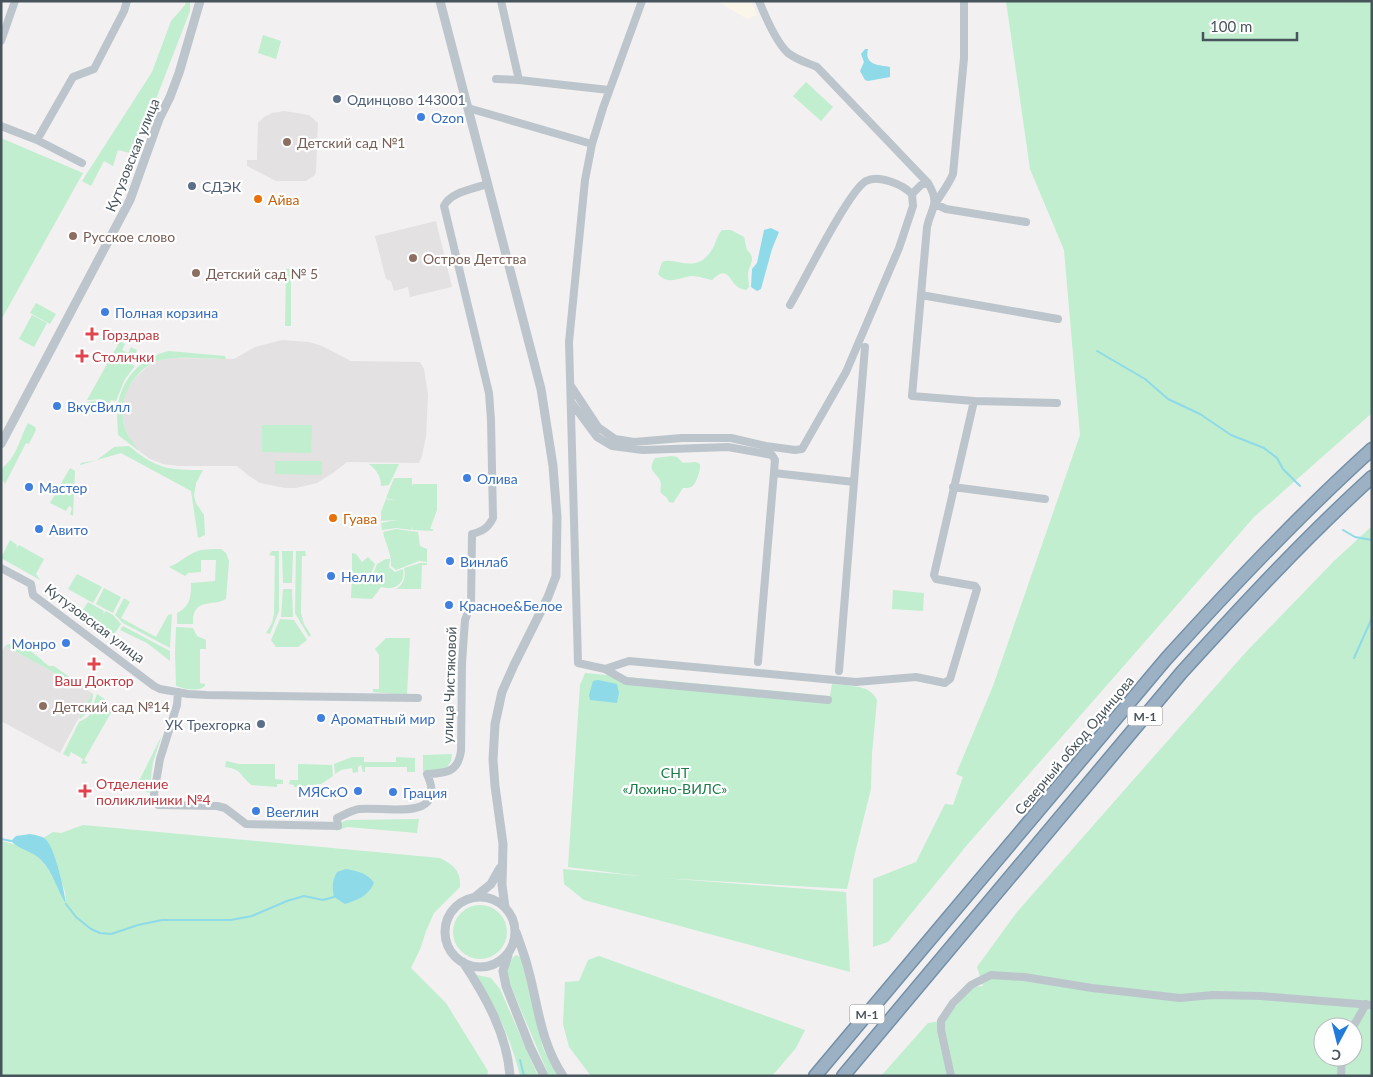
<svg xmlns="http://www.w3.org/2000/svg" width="1373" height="1077" viewBox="0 0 1373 1077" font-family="Lato,sans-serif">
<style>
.commercial{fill:#fbf6ea}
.education{fill:#e3e1e1}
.green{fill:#c0eecf;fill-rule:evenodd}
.water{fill:#8fdae9}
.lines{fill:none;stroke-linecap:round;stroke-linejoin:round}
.stream{stroke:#8fdae9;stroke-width:2}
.trunk-casing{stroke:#748fa8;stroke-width:15}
.minor{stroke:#bcc5cc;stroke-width:8}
.tertiary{stroke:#bcc5cc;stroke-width:9}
.trunk{stroke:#9cb2c4;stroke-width:12}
.service-dot{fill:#5c6f8a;stroke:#fff;stroke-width:2}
.shop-dot{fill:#3f7fe0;stroke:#fff;stroke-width:2}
.education-dot{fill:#8d6e63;stroke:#fff;stroke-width:2}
.food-dot{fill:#e8710a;stroke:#fff;stroke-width:2}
.health-dot{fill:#e0444e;stroke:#fff;stroke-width:2}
.labels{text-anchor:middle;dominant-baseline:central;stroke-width:4.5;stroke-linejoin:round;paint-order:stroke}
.shield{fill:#fff;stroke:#7f878d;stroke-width:1}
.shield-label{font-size:12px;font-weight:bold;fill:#48545c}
.service-label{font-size:14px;fill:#4e5e75;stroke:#fff;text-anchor:start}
.shop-label{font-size:14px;fill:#366cbe;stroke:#fff;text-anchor:start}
.education-label{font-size:14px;fill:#785e54;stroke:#fff;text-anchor:start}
.street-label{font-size:14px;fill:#48545c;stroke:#fff}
.food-label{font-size:14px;fill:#c56008;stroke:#fff;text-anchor:start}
.health-label{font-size:14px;fill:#be3a42;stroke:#fff;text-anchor:start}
.park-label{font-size:14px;fill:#1b7c47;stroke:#fff}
</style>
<rect width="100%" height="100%" fill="#f2f0f0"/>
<path class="commercial" d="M717,1H751L757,15L747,19Z"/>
<path class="education" d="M284,111L309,115L318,123L316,171L315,175L306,181H276L247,166V160H257L258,123L264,117L272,113Z
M436,221L452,287L410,297L408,287L394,291L391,281L386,279L375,236Z
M282,340L309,342L322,346L351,361L420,362L424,369L428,395L426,436L422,456L419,463L347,462L333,473L317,483L296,488H285L260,483L249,476L237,466H179L163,464L150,459L139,451L131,441L125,428L122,415L124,400L128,388L136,377L146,368L156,361L168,358L234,359L255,347Z
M5,646L92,693L60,753L1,721V653Z"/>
<path class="green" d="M186,1H190V11L149,117L141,132H139L132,150L134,154L118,150L113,166L104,161L91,186L82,181L152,72L171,21L185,5Z
M1006,1H1372V413L1254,517L967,845L888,942L873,947V879L916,862L945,804L953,805L963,777L956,774L993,686L1080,435L1064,250L1030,169Z
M263,35L281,41L276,59L258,53Z
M806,82L833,107L821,121L793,96Z
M1,138L83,173L1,320Z
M722,230H731L744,237L747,250C757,259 749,264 748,274C748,278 749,283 749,287L746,290C727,288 732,261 712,280C706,279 699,276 692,276C681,277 668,286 658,274L662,262C674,256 693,273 708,255C716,247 715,238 722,230Z
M286,269H291V326H285Z
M36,303L56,314L50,324L30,313Z
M32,315L47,323L34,347L19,339Z
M114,338L125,344L122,350L128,353L131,347L137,350L135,355L132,357V363L113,353L118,345L112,342Z
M169,351L225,356L226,359C208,359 172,355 157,361C132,371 116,403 125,428C128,437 134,444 139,451L118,435C118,425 116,413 118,404C123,376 143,357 169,351Z
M112,355L135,366L125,379L116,401L111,400L105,412L87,402L104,399L87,400Z
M28,423L35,427L36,430L29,444L26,443L5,484L1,478V469C17,457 19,440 28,423Z
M262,425H312L311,453L262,452Z
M129,446C157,469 167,470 203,470L196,483L194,496L196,503L204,515L205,535L198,538L191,491L121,453L80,465L81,463L97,460L114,447Z
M672,456L677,457L683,463L696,462L700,464C701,469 696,486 691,487C689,488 686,488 683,488L673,503L669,502L667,498L661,493C660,490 661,487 661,484C660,473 645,473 655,458Z
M275,461H322V475L275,474Z
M369,464H399L389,485L381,486C381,477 377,470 369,464Z
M70,468L75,471L73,516L70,514L72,508L69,506L66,511L50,503Z
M394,478H412V486L413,484H437V510L430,529H433V531L413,530L411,526L412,530L396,528L382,530L381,523L397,520L381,521V512L386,499L397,501L386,498Z
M1372,526V1076H881L928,1023L941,1021L942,1023L972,987L983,986L977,967L1017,912L1245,653L1334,561ZM1323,1027H1353V1057H1323Z
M396,529L418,532L420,546L427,549V562L419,561L396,570L391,566C392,554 385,543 383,532Z
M10,540L17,545L16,548L19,545L44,559L36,574L40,580L1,558Z
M221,549L226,553L229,561L226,599C212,607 192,597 193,624H177V613C191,606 191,596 191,583L215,581L216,560H201V572L188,573L185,576L169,567C180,563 190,552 201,550C207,549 214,549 221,549Z
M272,551H279V611L270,634L266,633L272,623L274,614L275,556L269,555Z
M282,551H293L292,583H283Z
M296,551H305L306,556H302L301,613L304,624L311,635L309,637L295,613Z
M352,553L356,554L362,562L368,557L375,564L371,574L352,573Z
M386,559H390L389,567L395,572L403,569C406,584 394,591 381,587L372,599L351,598L352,575H373L377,564Z
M420,563H427V565H422L421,589H396C404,584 406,577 404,568Z
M77,574L102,587L93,603L68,589Z
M104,588L121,597L113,613L96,604Z
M283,589H292L293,617H281Z
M893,590L924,593L923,611L892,609Z
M124,598L130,602L121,618L156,637L168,615L172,614L170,648L123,623L115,615Z
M88,602L104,611L103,614L106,611L113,615L121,624L113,636H109L80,615Z
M280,619L294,620L307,640L298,647H276L271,640Z
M123,626L170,651V661L147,643L120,630Z
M176,627L193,628L197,636L206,640V649H200V683L205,684V686C198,692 185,689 176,686L175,652Z
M386,638H410L407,695L373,692V689H379V655L375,649Z
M9,644C27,644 36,656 49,666H54L93,694C92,705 90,712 80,719L79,718L92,693L5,646Z
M585,673L830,696L832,684C848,686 870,684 877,700L872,754L871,789L856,849L847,889L662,878L846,892L850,972L584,900L564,884L563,869L640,876L568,867L580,685Z
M97,694L106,700L103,704L112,711L84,760L88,763L83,764L81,763L83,759L71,752L69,757L63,754L79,722L88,717L91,711Z
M162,735L153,762L149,793L136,787Z
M452,754L451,761L446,769L423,771V755Z
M352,757H364V762H396V757L415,758V772H407V767H365V772H363L361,765L358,767V772L353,773L352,768L341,770L335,774L334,764Z
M226,761L239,764H275V779L283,780V784H277V787L252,785C240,777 243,769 225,767Z
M298,764L332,765L333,776L321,784L294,787V785L289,784L290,780H298Z
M419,819L417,833L347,827L336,831V825L347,820Z
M83,825L440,858C454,865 461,871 460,887L434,913L426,931L421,947L411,968L446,1003L488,1071L487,1076H1V841C44,850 48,868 66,903L65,892L48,842L43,838L53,832L61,833Z
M453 932a27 27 0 1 1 54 0a27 27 0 1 1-54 0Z
M516,955L520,957L521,959L543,1048L558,1076H549L510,984C507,974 506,962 516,955Z
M599,956L805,1030L796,1048L772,1076H591L569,1047L563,1024L565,982L579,981L588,960Z
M477,975L491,978L500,989L538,1076H520C511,1039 496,1007 476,976Z"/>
<path class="water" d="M865,49H868C864,65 878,65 890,67V77L868,81L865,80L860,71L864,62L861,54Z
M771,228L779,232L772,249L761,289L757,291L751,287L752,269L757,263L764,230Z
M598,680L617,684L619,693L617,703L590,700L589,695L593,681Z
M30,834C36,835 44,836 48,842C56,854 64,889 66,904C57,890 53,872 41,860C33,851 19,850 11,841L16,836Z
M346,869C357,871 368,873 374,883C368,896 358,900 345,904L334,897C332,887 332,881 337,872Z"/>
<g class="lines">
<path class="stream" d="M1097,351L1145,379L1168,399L1200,414L1231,435L1264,448L1277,458L1283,469L1300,486
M1343,530L1355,537L1372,540
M1354,658L1372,618
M1,839L11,841
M66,904L76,917L91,929L100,933L111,934L138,925L162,920H231L252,916L287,901L304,896L323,900L334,897
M520,1060L524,1076"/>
<g class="trunk-casing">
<path id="trunk" d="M815,1076L1166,659C1232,586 1299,515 1372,449
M843,1076L1182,672C1243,605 1305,538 1372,477"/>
</g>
<path class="minor" d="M501,1L519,80L609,90
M642,1L603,108L592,144L585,180L569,342L578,663L605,669L626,681L828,700
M759,1C765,16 776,42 788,53C797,60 808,63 817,67L928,183C941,205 931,207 927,227L912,396L974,401L1057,403
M964,1V58L953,174C949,184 941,194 935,204L946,209L1026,222
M1,41L15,1
M496,79L519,80
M468,108L592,144
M1,126L37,140L82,163
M37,140L73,77L94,69L124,11L127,1
M921,295L1058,319
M790,305C803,283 849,190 866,181C879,174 903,185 912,194
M571,386L598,427L615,439L634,442L682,438H731L766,446L795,450L802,449L846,372L899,248L913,206L912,194L921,185L928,183
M571,402L597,437L612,446L643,450L728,447L772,455L775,460L758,662
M774,473L854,482L865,347
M953,487L1045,499
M1,568L31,584L33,595L154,686L160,689L188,694L207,695L418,698
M605,669L629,661L856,682L916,677L945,683L950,679L977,589L975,586L936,579L934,575L974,401
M839,671L854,482
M178,692L177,705L160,759L154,794L155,800L158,805L217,806L225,808L246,824L338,826L337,818C344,815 352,810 359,809C385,806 449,823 427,774C445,773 458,773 461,751L462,663L465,620L471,605L472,534C483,531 488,528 493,518L491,420L489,393L444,206C450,192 474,189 487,184
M1353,1027L1366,1004
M951,1076L941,1030V1021L953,1003L971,985L991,975L1024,977L1092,988L1180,998L1213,995L1261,996L1372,1005
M1341,1076L1342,1057"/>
<path class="tertiary" d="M440,1L541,389L553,466L557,517L556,576L548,597L514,665L502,692L495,724L493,760L495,786L503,844L502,885L505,907
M1,444L130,200L159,119L170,97L179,73L200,1
M475,897L491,884L500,868
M445 932a35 35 0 1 1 70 0a35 35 0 1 1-70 0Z
M516,932C519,940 522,949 525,958C538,999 538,1038 563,1076
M508,955L503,971L506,986L530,1047L544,1076
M463,962C486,997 507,1034 510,1076"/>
<use href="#trunk" class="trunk"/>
</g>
<g class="service-dot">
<circle cx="337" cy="99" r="5"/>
<circle cx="192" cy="186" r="5"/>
<circle cx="261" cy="724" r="5"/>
</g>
<g class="shop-dot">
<circle cx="421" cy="117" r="5"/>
<circle cx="105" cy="312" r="5"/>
<circle cx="57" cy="406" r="5"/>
<circle cx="467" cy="478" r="5"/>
<circle cx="29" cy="487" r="5"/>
<circle cx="39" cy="529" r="5"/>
<circle cx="450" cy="561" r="5"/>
<circle cx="331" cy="576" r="5"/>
<circle cx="449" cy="605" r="5"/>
<circle cx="66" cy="643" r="5"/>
<circle cx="321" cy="718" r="5"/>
<circle cx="358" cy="791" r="5"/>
<circle cx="393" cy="792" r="5"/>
<circle cx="256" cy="811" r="5"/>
</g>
<g class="education-dot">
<circle cx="287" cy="142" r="5"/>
<circle cx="73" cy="236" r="5"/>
<circle cx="413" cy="258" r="5"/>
<circle cx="196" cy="273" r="5"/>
<circle cx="43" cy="706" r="5"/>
</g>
<g class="food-dot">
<circle cx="258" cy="199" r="5"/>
<circle cx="333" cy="518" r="5"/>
</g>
<g class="health-dot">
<path d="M89.5 326.5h5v5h5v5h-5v5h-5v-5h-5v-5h5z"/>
<path d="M79.5 348.5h5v5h5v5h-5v5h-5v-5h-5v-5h5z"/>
<path d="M91.5 656.5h5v5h5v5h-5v5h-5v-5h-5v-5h5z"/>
<path d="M82.5 783.5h5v5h5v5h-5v5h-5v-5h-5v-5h5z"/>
</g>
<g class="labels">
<g class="shield">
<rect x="1127.5" y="706.5" width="35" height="19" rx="4"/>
<rect x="849.5" y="1004.5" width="35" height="19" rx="4"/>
</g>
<g class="shield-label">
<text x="1145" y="716">М-1</text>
<text x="867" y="1014">М-1</text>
</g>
<g class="service-label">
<text x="347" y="99">Одинцово 143001</text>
<text x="202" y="186">СДЭК</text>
<text x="251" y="724" text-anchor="end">УК Трехгорка</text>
</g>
<g class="shop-label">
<text x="431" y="117">Ozon</text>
<text x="115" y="312">Полная корзина</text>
<text x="67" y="406">ВкусВилл</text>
<text x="477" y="478">Олива</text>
<text x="39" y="487">Мастер</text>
<text x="49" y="529">Авито</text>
<text x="460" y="561">Винлаб</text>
<text x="341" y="576">Нелли</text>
<text x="459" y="605">Красное&amp;Белое</text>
<text x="56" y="643" text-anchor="end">Монро</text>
<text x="331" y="718">Ароматный мир</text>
<text x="348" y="791" text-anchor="end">МЯСкО</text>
<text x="403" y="792">Грация</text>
<text x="266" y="811">Beerлин</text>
</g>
<g class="education-label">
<text x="297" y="142">Детский сад №1</text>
<text x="83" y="236">Русское слово</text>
<text x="423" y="258">Остров Детства</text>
<text x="206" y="273">Детский сад № 5</text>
<text x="53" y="706">Детский сад №14</text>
</g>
<g class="street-label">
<text transform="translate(132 155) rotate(-68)">Кутузовская улица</text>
<text transform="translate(95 623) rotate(37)">Кутузовская улица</text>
<text transform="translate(449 685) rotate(-88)">улица Чистяковой</text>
<text transform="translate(1074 745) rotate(-50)">Северный обход Одинцова</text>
</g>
<g class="food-label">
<text x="268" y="199">Айва</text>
<text x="343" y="518">Гуава</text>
</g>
<g class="health-label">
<text x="102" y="334">Горздрав</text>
<text x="92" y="356">Столички</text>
<text x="94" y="680" text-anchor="middle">Ваш Доктор</text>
<text x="96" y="783">Отделение<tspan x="96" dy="16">поликлиники №4</tspan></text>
</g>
<g class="park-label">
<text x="675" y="772">СНТ<tspan x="675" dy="16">«Лохино-ВИЛС»</tspan></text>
</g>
</g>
<rect width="1373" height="1077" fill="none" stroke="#48545c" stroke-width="5"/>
<g transform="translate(1338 1042) rotate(187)"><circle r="24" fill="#ffffff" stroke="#b6bbbe"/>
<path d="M0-4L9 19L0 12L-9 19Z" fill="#207bdb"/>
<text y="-8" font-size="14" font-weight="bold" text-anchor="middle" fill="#48545c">С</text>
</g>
<path d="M1203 32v8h94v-8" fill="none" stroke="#48545c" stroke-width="2.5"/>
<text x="1210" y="32" font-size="15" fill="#48545c" stroke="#ffffff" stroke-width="4" paint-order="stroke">100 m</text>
</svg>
